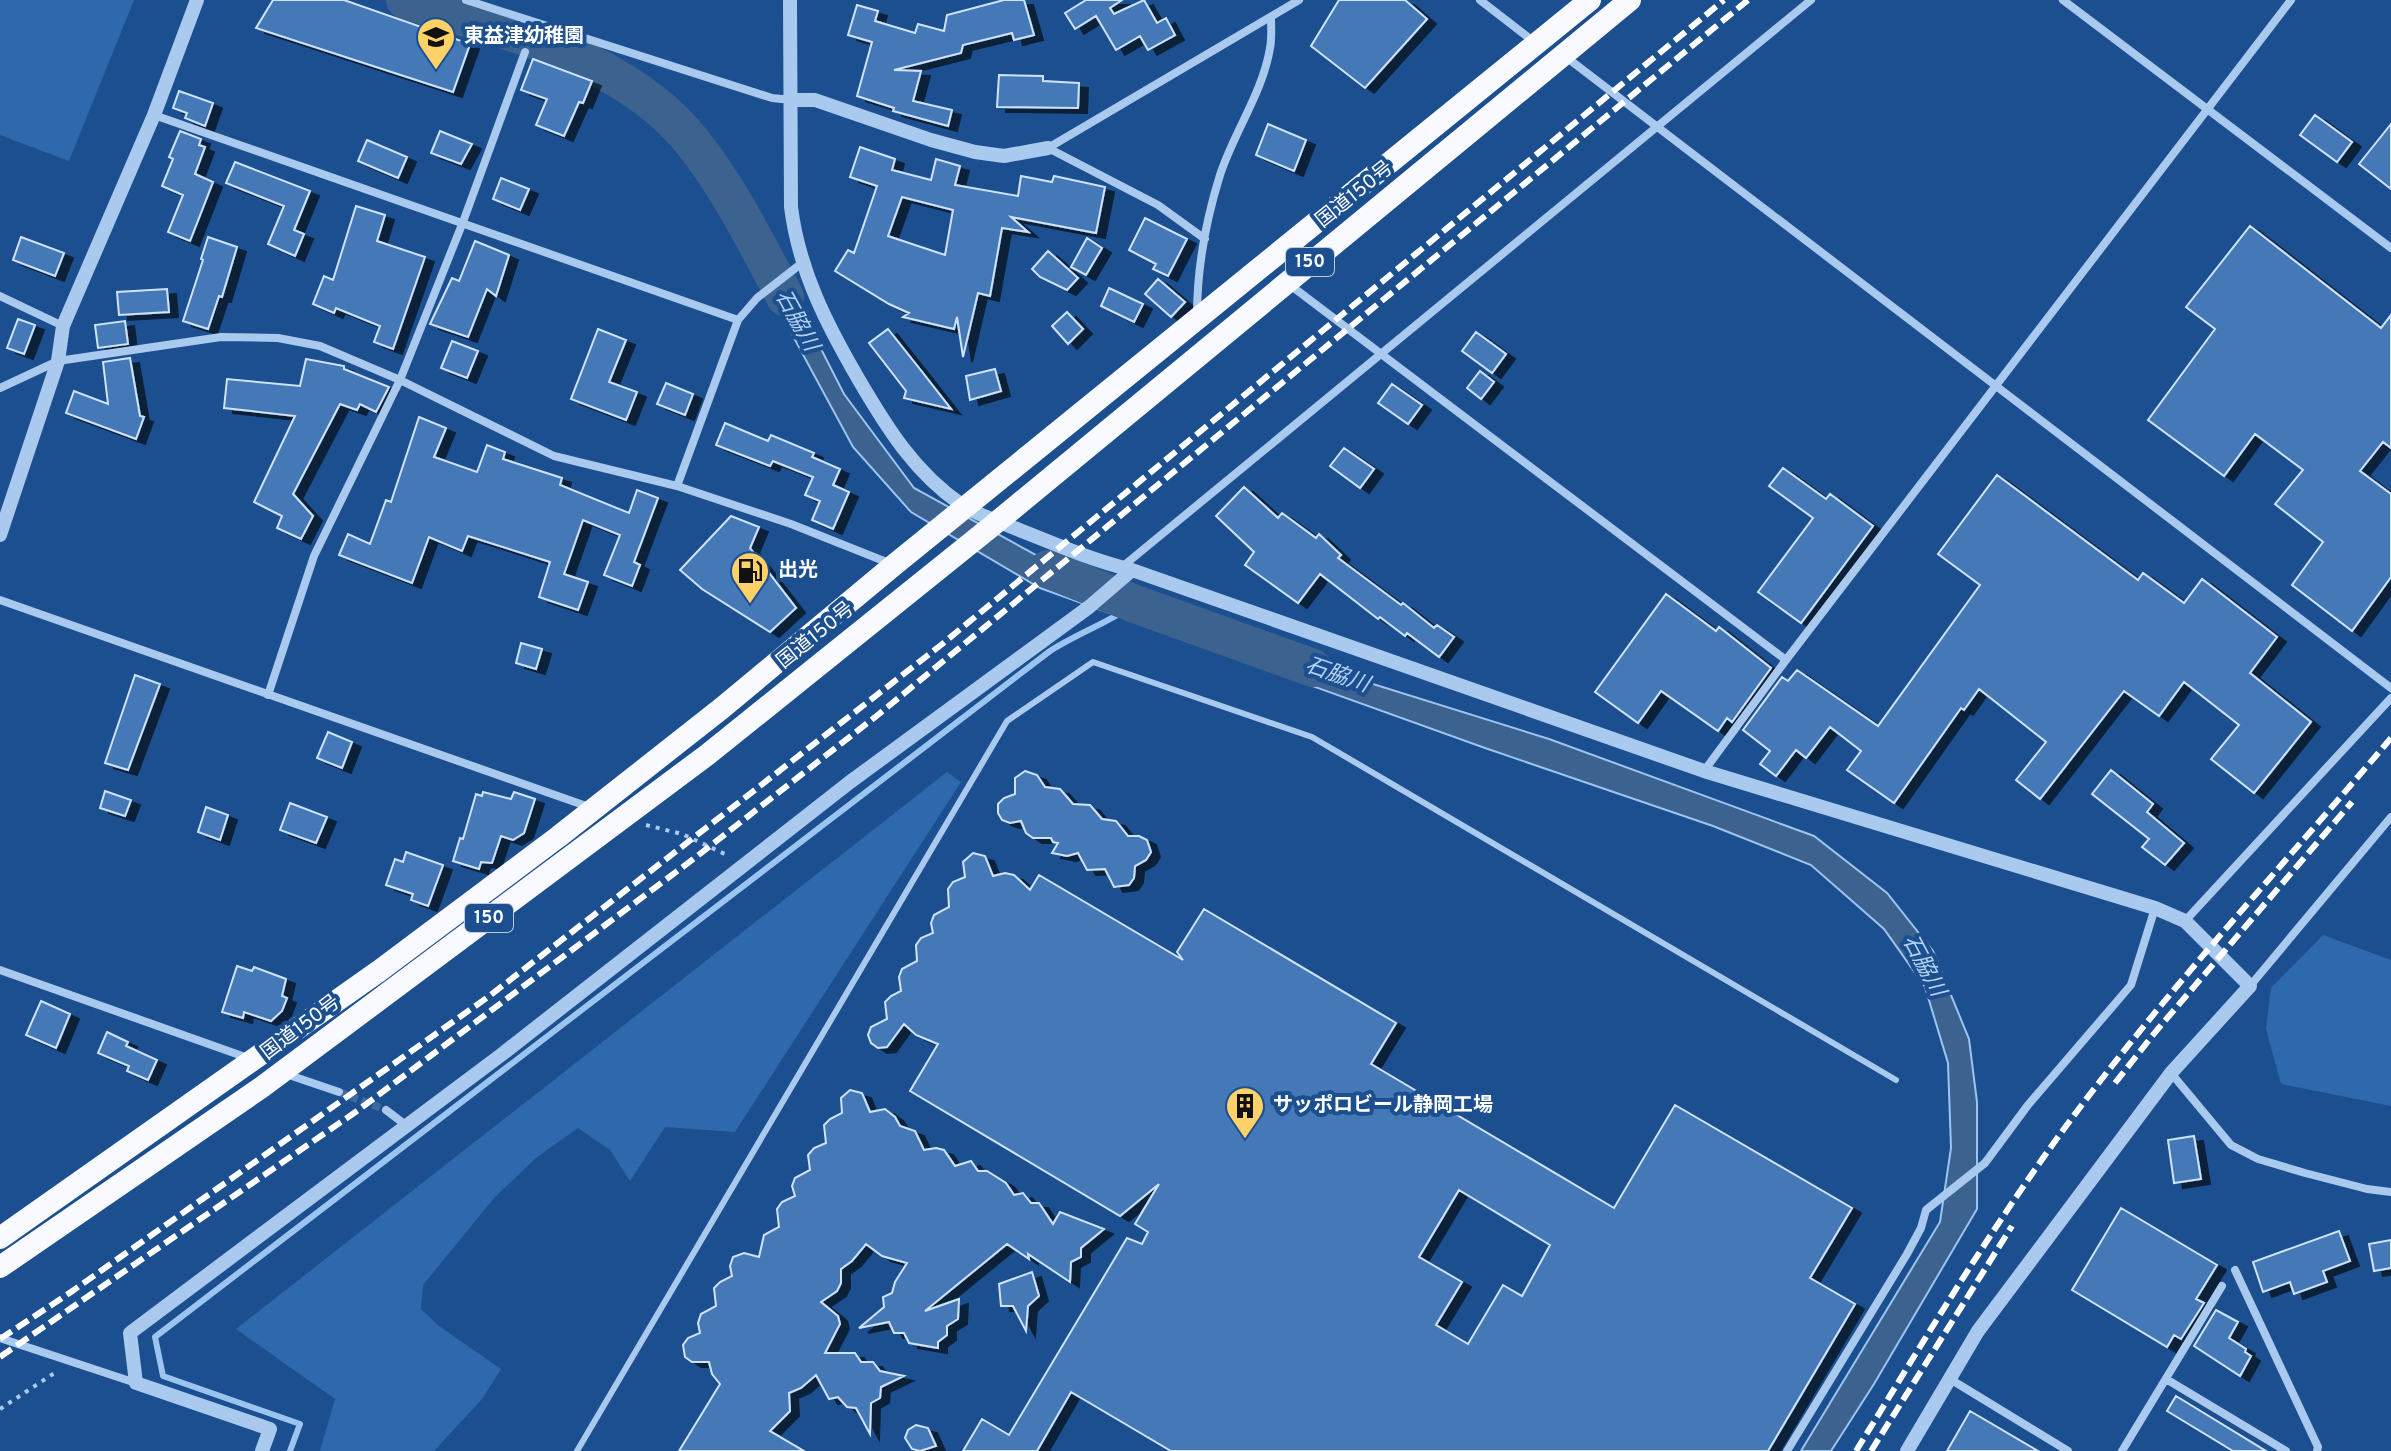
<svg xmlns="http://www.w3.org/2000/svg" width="2391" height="1451" viewBox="0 0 2391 1451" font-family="Overpass,'Noto Sans JP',sans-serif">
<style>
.green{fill:#2e69ad}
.water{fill:#3c6290;stroke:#9cc4f0;stroke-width:2}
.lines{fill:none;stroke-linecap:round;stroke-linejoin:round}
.stream{stroke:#9cc4f0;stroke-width:6}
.river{stroke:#3c6290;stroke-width:38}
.building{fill:#4478b7;stroke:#cfe3fa;stroke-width:2;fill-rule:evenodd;filter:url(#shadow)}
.minor-tunnel{stroke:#3d69a0;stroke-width:8;stroke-dasharray:8 4;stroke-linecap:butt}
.path{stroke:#a9c9ee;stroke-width:4;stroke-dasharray:4 6;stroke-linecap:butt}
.service{stroke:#a9c9ee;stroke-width:6}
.minor{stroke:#a9c9ee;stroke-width:8}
.tertiary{stroke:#a9c9ee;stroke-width:14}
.trunk{stroke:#f8faff;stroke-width:22}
.rail{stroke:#fff;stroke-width:6;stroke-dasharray:14 6;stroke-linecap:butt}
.labels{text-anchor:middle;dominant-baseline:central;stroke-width:8;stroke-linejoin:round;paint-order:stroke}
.shield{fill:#1b4f8f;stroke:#bbcadd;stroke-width:2}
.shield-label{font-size:18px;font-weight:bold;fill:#fff}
.poi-label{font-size:20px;font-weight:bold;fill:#fff;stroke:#1b4f8f;text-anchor:start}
.street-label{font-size:20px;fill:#fff;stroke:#1b4f8f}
.water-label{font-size:22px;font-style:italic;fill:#b5d3f5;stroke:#1b4f8f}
</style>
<defs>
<filter id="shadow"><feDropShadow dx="9" dy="5" stdDeviation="0" flood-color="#0009"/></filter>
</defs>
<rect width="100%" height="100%" fill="#1b4f8f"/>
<path class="green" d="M0,0H134L69,161L0,135Z
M947,772L961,782L735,1132L665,1127L630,1181L610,1150L578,1128L536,1158L495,1197L423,1285L421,1309L439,1326L501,1369L482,1399L434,1451H320L335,1399L236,1329Z
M2323,935L2391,960V1106L2281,1084L2266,1029L2271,988Z"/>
<path class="water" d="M764,242L770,249L844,394L914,488L1136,610L1549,739L1814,836L1887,893L1933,951L1969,1039L1977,1102V1209L1874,1384L1831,1451H1801L1940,1222L1951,1148L1948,1063L1925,987L1884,929L1811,865L1713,826L1485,748L1040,588L911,512L853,447L755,266Z"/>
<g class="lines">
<path class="stream" d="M290,1451L300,1424L163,1376L155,1337L1050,651C1078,633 1108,623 1135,604"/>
<path class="river" d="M405,0C501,30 612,53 683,131C723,176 757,244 785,297
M1048,569L1135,604L1313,668"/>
</g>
<path class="building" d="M273,0H344L470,44L453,92L256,28Z
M1004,0H1024L1034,35L1014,40L1012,33L963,45L961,53L894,70L921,71L913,101L952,110L948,126L893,111L894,108L857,96L872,42L848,35L857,5L878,11L875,21L915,33L918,24L944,31L947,15Z
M1086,0H1122L1110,8L1114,14L1144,0L1157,23L1166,18L1175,35L1148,50L1140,36L1116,50L1096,16L1075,29L1065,13Z
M1339,0H1405L1427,19L1365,88L1311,46Z
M533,59L592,81L583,103L579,102L564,136L536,125L547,99L521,90Z
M999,75L1043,76V81L1079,83L1078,108L997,107Z
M179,91L213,103L205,126L185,118L187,113L173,108Z
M2315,115L2352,142L2337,162L2300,135Z
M1268,124L1306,140L1294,171L1256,155Z
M2391,124V189L2359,164Z
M180,131L201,139L199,145L205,147L195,174L213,182L190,241L168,232L183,195L162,186L173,159L169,157Z
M440,131L472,144L461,164L431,153Z
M367,140L407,157L398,178L358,161Z
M860,147L895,159L892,170L931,180L936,159L960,166L955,185L1018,196L1021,176L1052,182L1054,176L1105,187L1096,233L1011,217L1028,232L1002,228L990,296L978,293L963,357L957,317L954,329L903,317L909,313L889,304L835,271L848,250L854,253L877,186L850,177ZM902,197L953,210L945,255L888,236Z
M235,162L310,191L294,230L304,234L295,256L268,244L284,206L226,183Z
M501,178L529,189L520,210L493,199Z
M356,206L385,215L377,241L425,257L393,349L374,342L380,326L336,308L334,313L313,304L324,276L333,280Z
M1145,218L1187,239L1168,276L1153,269L1156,264L1129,250Z
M2250,226L2381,328L2391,315V448L2383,442L2360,471L2391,494V577L2352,631L2292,585L2323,542L2275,504L2303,470L2255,434L2224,476L2148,420L2215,329L2186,307Z
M21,237L64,253L55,276L13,260Z
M208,237L237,247L222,297L219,296L208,329L183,321L203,260L201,259Z
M1087,238L1102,248L1086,275L1071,267Z
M475,241L509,255L496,296L487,289L468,337L430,324L452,278L459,281Z
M1048,251L1078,278L1067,290L1040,277L1032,269Z
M1158,279L1185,302L1171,317L1145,294Z
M1109,288L1143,304L1134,322L1101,306Z
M167,289L169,312L119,315L117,292Z
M1067,312L1083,329L1068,344L1052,326Z
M18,319L35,325L24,354L7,348Z
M125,321L128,344L98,348L95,325Z
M598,329L626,340L609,382L637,392L626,420L571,399Z
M888,329L923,373L951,409L904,398L906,391L869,343Z
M1476,332L1506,354L1492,373L1462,351Z
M452,341L478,351L467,378L441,368Z
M130,358L140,416L144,417L136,439L66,413L74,391L108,404L103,362Z
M306,359L344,366V369L389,387L376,412L360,404L357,410L340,404L293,494L313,516L301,539L277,528L282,516L254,502L295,416L224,408L227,379L300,386Z
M995,369L1001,391L970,400L966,376Z
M1480,371L1494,382L1481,399L1467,388Z
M666,383L693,394L685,415L657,404Z
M1392,384L1422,405L1408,424L1378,403Z
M419,417L446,428L434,457L477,472L487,445L505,452L503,459L562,478L560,485L629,513L637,490L658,498L634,562L640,565L632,586L604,575L620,535L583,520L564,574L588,582L578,610L539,597L550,562L468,536L462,551L429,537L412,583L339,555L348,534L370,544L386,500L391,502Z
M725,423L768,441L771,435L814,453L812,457L840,469L833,485L849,492L833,529L812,520L820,501L805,495L813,477L773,461L770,466L716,445Z
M1344,448L1374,469L1360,488L1330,466Z
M1783,468L1826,499L1830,494L1873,526L1801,623L1758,592L1813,518L1769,486Z
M1997,475L2138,580L2143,573L2184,603L2202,579L2277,637L2250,673L2311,722L2254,793L2211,759L2239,725L2184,682L2159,716L2124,691L2040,799L2016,780L2046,742L1979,689L1964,710L1961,708L1894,803L1847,770L1861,751L1830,727L1806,758L1796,750L1776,776L1760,764L1770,751L1743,730L1782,677L1788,681L1797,670L1878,726L1980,585L1938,554Z
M1244,487L1278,518L1282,513L1316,538L1319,534L1341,555L1338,558L1401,605L1403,603L1434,628L1437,625L1454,637L1439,657L1407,633L1405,636L1380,617L1378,619L1320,574L1298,603L1245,565L1254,552L1216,516Z
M731,516L759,527L750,548L796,608L770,632L702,589L680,570Z
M1666,594L1716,631L1719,627L1771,668L1732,722L1727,718L1718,731L1661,691L1638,723L1595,692Z
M521,643L542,649L536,669L516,663Z
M135,675L160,684L128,770L105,763Z
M328,732L352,742L342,768L317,758Z
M2111,770L2153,804L2147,812L2184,843L2165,865L2142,847L2149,839L2092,794Z
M1025,771L1037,775L1045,787L1060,789L1073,804L1090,805L1102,819L1116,821L1128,836H1139L1147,840L1151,852L1146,860L1135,866L1134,878L1129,885L1114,887L1105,869L1087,870L1078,853L1067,856L1052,853L1058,843L1053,842L1051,838H1033L1026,833L1021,821L1010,823L1002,820L998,813V804L1004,798L1015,794V778Z
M105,791L131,800L125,816L100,808Z
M483,792L511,799L514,792L535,799L524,833L513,840L501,836L492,863L481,862L479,869L453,861L460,838L463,839L476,794L482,796Z
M290,803L327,817L316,843L280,830Z
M206,807L228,815L220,840L198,832Z
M406,852L443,865L428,906L411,900L413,894L386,885L395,859L403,862Z
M973,853L985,856L993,876L1005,873L1014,875L1030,890L1039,875L1183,960L1177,952L1204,909L1396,1023L1371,1064L1614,1208L1675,1105L1852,1208L1810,1278L1855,1304L1768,1451H1171L1071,1392L1037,1451H963L982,1419L1009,1435L1127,1238L1142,1244L1148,1232L1135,1224L1159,1184L1120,1216L910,1091L938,1044L916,1035L904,1024L887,1047L878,1048L871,1043L868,1035L871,1027L887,1019L885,1002L891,996L901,991L899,977L902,969L917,961L916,945L921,938L933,933L931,923L934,915L949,907L948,889L953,882L965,877L963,862ZM1459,1190L1550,1245L1522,1296L1503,1285L1468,1344L1436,1325L1462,1282L1419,1257Z
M237,966L252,971L254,967L286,979L282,996L287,998L282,1011L271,1021L244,1012L243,1018L222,1012Z
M41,1001L70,1014L56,1048L26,1035Z
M107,1032L128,1042L126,1046L157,1060L148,1080L127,1071L129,1066L98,1053Z
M850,1090L862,1093L870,1112L885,1109L895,1117L900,1126L915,1131L924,1150L936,1148L944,1150L955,1166L971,1161L978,1171H987L1006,1183L1014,1195L1023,1193L1031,1203H1039L1053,1224L1060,1212L1104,1229L1081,1248V1257L1071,1262L1070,1282L1028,1254L1029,1259L1007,1244L925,1311L959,1299L958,1319L947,1326V1335L938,1342V1348L909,1343L904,1333H894L889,1322L859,1328L884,1307L883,1297L892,1293L895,1282L907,1263L882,1256L866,1244L852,1261L841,1269V1283L837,1291L821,1302L838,1316L840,1324L825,1353H855L861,1362H873L880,1371L904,1376L881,1387L880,1398L871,1403L870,1434L856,1408L847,1407L838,1397L829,1399L816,1375L801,1388L789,1393L790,1411L770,1431L804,1451H679L720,1384L712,1374L709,1362H692L685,1357L683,1345L688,1338L700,1333L698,1323L701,1314L716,1306L714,1288L720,1282L732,1276L730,1266L733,1257L744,1253L759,1257L764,1235L779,1227L777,1209L782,1202L795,1196L792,1186L795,1178L810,1170L808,1155L814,1148L826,1143L824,1125L830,1119L842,1113L841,1098Z
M2194,1136L2201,1179L2174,1183L2168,1140Z
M2121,1208L2217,1265L2196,1299L2204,1303L2181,1339L2174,1335L2167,1347L2072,1290Z
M2339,1231L2350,1261L2323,1271L2327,1282L2294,1294L2290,1282L2263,1292L2253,1262Z
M2391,1240V1268L2374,1271L2369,1244Z
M1032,1272L1039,1296L1028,1306L1026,1331L1013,1306H1001L999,1284Z
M2216,1310L2238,1322L2229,1338L2246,1349L2245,1352L2251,1356L2240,1376L2194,1346Z
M2176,1396L2266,1451H2233L2167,1411Z
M1970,1411L2038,1451H1947Z
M916,1425L928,1428L936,1446L920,1451L912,1449L905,1438L908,1430Z"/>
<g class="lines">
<path class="minor-tunnel" d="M339,1092L386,1110"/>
<path class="path" d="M646,825L682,834L727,855
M0,1409L56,1372"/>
<path class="service" d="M577,1451L1007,721L1093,662L1312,737L1896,1080"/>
<path class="minor" d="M466,0L772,98L792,100
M1480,0L1533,41
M2063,0L2391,248
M1566,57L2391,688
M154,115L738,320
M1048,148L1299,0
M1048,148L1158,205L1205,239
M1290,285L1786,660
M0,296L63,326
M1197,316C1197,269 1206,220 1220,175C1234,132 1263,92 1270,48C1272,38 1271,27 1271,17
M0,388L58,361L221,337L278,338L320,346L400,380L554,456L677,486L791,524L889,563
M677,486L738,320L757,298L802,263
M1122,567L1811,0
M0,600L592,808
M268,695L314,556L400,380L463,222L525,52
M1704,771L1786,660L2291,0
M2185,921L2391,698
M0,970L248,1058
M2250,986L2391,817
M2171,1073L2231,1145L2258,1159L2305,1173L2367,1189L2391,1192
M286,1074L339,1092
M386,1110L407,1126
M2235,1270L2318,1447L2317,1451
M0,1338L136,1383
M1950,1379L2068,1451
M2166,1379L2286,1451
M1787,1451L1907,1254L1921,1228L1926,1210L1985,1163L2028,1105L2131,985L2155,908
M2122,1451L2222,1286"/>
<path class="tertiary" d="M790,0L791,207C799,271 827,325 859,380C887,428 915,473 962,505C977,515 996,520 1012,527C1052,543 1091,560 1132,570L1704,771L2155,908L2185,921L2250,986L2171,1073L1978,1331L1907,1451
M792,100H815L931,140L975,152L1004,156L1048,148
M0,535L58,361L63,326L154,115L197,0
M262,1451L270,1429L136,1383L130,1333L501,1055L850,782L1089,607L1132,570"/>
<path class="trunk" d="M0,1238L379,971L558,837L722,708L894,565L1590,0
M0,1267L262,1087L707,755L992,526L1630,0"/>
<path class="rail" d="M2115,1083L2157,1030L2352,802
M0,1339L71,1292L488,997L679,849L941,645L1724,0
M0,1357L357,1111L696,857L879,714L1748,0
M1856,1451C1920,1347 1982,1243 2053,1144C2156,1001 2278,872 2391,738
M1871,1451L2012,1226"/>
</g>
<defs>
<g id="school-pin" transform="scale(2)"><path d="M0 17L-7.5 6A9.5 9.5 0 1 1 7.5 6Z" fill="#ffd166" stroke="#1b4f8f"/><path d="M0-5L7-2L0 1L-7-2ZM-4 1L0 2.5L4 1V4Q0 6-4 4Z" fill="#111"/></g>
<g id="fuel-pin" transform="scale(2)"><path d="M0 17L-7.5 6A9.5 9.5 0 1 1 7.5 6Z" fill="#ffd166" stroke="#1b4f8f"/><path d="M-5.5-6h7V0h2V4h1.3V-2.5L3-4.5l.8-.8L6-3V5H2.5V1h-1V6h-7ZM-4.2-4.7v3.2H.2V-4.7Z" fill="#111"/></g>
<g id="building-pin" transform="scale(2)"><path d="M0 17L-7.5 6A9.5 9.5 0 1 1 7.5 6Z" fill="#ffd166" stroke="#1b4f8f"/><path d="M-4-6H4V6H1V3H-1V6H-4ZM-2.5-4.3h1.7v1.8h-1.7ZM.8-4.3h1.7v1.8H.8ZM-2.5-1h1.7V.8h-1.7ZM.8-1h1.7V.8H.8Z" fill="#111"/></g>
</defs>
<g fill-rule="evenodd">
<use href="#school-pin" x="436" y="37"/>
<use href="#fuel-pin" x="750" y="571"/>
<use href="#building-pin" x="1245" y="1106"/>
</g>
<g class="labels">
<g class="shield">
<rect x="1286" y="248" width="48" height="28" rx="6"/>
<rect x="465" y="904" width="48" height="28" rx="6"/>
</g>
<g class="shield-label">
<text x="1310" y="262">150</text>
<text x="489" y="918">150</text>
</g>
<g class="poi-label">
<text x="464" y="37">東益津幼稚園</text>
<text x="778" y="571">出光</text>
<text x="1273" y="1106">サッポロビール静岡工場</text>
</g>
<g class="street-label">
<text transform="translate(1355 195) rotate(-39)">国道150号</text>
<text transform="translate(816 636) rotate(-39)">国道150号</text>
<text transform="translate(301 1028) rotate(-37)">国道150号</text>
</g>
<g class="water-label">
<text transform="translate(796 321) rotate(61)">石脇川</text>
<text transform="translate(1337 676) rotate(19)">石脇川</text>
<text transform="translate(1923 966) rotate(62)">石脇川</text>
</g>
</g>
</svg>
